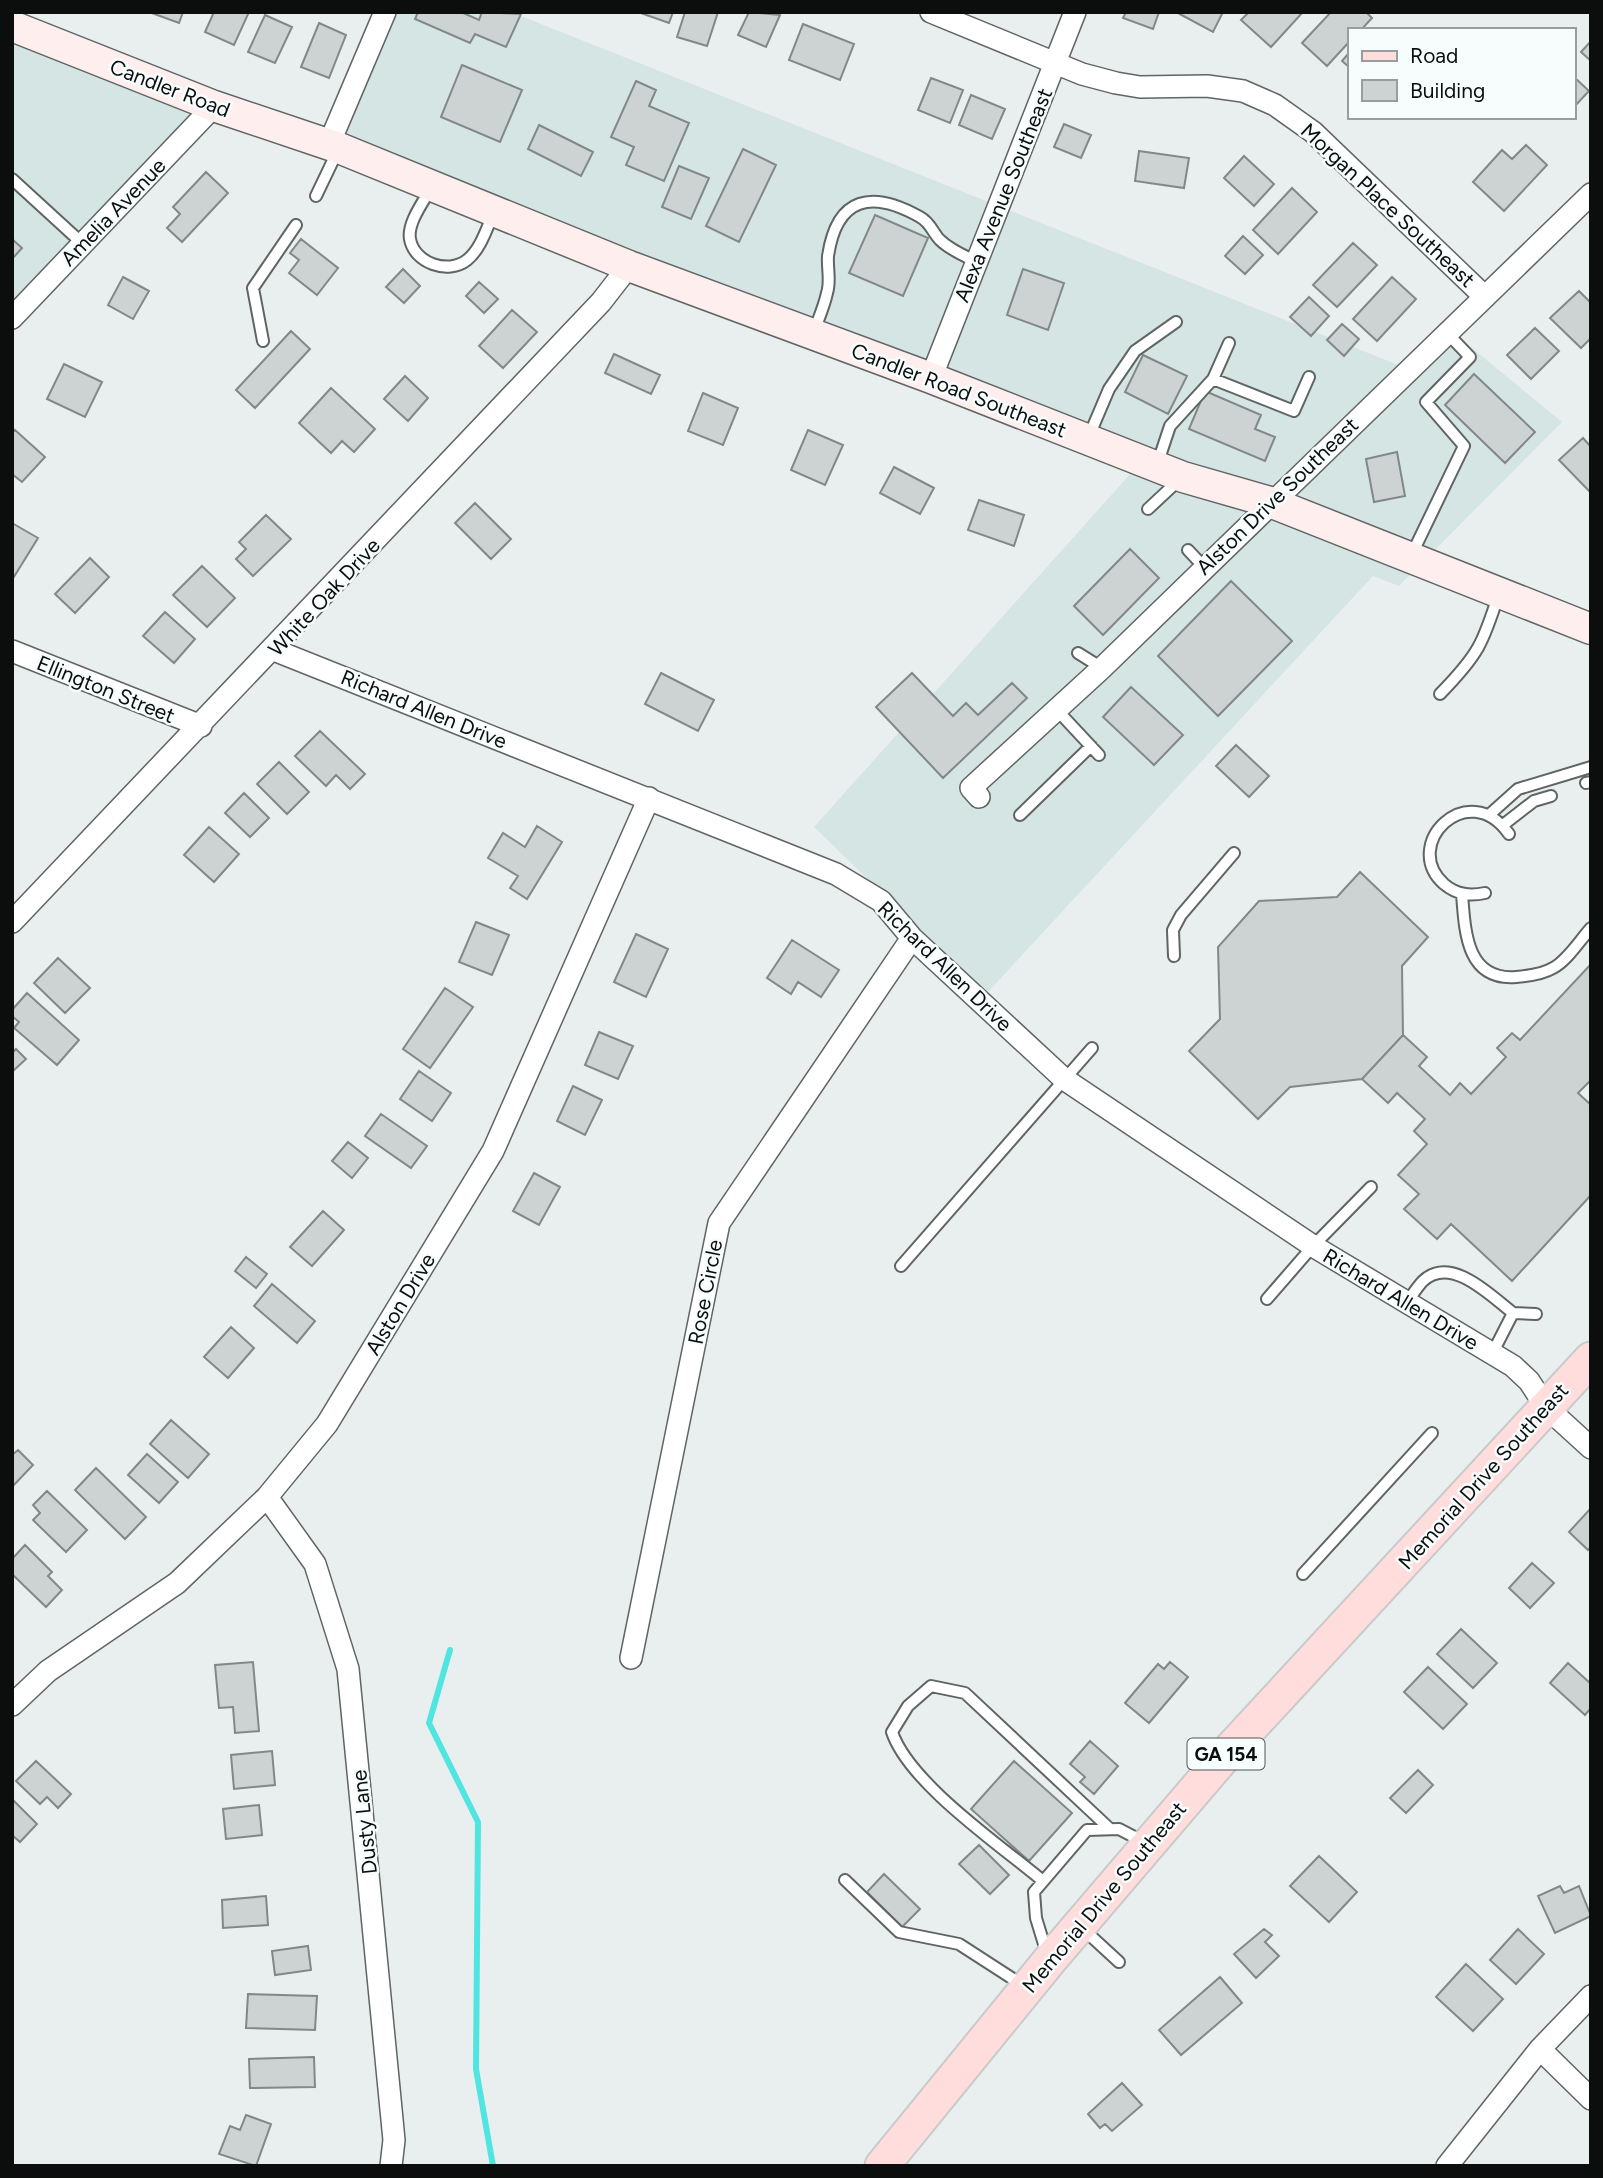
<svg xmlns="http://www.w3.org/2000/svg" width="1603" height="2178" viewBox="0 0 1603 2178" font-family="Figtree,sans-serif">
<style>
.built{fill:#d5e5e3}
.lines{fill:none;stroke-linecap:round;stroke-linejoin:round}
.stream{stroke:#50e5e0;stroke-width:6}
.building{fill:#ccd3d2;stroke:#828888;stroke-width:2}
.service-casing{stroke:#5f6564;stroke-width:14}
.minor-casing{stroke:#5f6564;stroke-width:24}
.secondary-casing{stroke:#5f6564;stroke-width:33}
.primary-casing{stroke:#cacaca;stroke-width:37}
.service{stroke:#fff;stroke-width:10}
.minor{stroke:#fff;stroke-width:21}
.secondary{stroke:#feeeee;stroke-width:30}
.primary{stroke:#fedddc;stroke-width:33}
.labels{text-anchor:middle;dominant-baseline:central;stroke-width:5;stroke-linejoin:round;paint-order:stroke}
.shield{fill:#f6fdfc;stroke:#525655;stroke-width:2}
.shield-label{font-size:19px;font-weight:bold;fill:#0c0e0e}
.street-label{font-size:21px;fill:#0c0e0e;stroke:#f6fdfc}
</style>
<rect width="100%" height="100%" fill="#e9efef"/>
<path class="built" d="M379,12H511L1421,374L1455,334L1562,422L1399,586L1373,576L986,994L814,827L1140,463L329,144Z
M12,23L202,103L12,333Z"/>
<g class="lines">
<path class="stream" d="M450,1650L429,1723L478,1822L476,2069L493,2166"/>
</g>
<path class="building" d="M149,12H183L179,23Z
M214,12H249L234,45L205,32Z
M418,12H461L479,20L482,12L521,14L506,47L475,34L470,43L415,19Z
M638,12H673L669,23Z
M685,12H718L707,46L677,37Z
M749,12L780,15L766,47L738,35Z
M1126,12H1159L1153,29L1123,18Z
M1176,12H1223L1213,32Z
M1249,12H1303L1271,47L1241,20Z
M1331,12H1366L1372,18L1361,30H1349V42L1327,66L1302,43Z
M265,15L292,27L275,63L248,52Z
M319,23L346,35L329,78L301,67Z
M803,24L854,44L840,80L789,60Z
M1591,41V61L1581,52Z
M1349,53V67L1342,61Z
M462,65L522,90L500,142L441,117Z
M1573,76L1589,91L1573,108Z
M931,78L963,90L950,123L918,110Z
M636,81L656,90L649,106L689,123L664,181L626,165L634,147L611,137Z
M971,95L1005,109L992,139L959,125Z
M1064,124L1091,135L1081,158L1054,147Z
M539,125L593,152L581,176L528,149Z
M1526,145L1547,165L1504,211L1473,182L1502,150L1512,159Z
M743,149L776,165L739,242L706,226Z
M1139,151L1189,158L1184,188L1135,181Z
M1244,156L1274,184L1254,206L1224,178Z
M679,166L709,178L691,219L662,207Z
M206,172L228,193L182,242L167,228L180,214L173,207Z
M1292,188L1317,212L1278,254L1253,230Z
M875,215L928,238L903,296L849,273Z
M1243,236L1263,255L1245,274L1225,256Z
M12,239L22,248L12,259Z
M301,239L338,268L317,295L289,273L299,260L290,253Z
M1353,243L1377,265L1337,307L1313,285Z
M403,269L420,286L404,303L386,287Z
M1023,269L1064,283L1048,330L1007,315Z
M123,277L149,291L133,319L108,305Z
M1392,277L1416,299L1377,341L1353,319Z
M479,282L498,299L484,313L466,296Z
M1579,291L1591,303V338L1581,348L1550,318Z
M1309,297L1329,316L1311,336L1290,317Z
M512,310L537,332L503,368L479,346Z
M1342,324L1359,339L1344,356L1327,340Z
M1535,328L1559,351L1531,379L1507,355Z
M291,331L310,349L255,408L236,390Z
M614,354L660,375L651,394L605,373Z
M1143,355L1187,376L1168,414L1125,392Z
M64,364L102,382L85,417L47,399Z
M1474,374L1535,432L1505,463L1445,405Z
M405,376L428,398L408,421L384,399Z
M331,388L375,429L354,452L342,441L331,453L299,423Z
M1205,391L1261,415L1255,429L1275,437L1265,461L1189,429Z
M703,393L738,408L723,445L688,431Z
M15,430L45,457L22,482L12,474V433Z
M808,430L843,445L825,485L791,470Z
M1583,438L1591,447V493L1559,460Z
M1397,452L1405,496L1374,502L1366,459Z
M894,467L934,488L920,514L880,493Z
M979,500L1024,515L1014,546L968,530Z
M475,503L511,539L491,559L455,523Z
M266,515L291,539L253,576L236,559L246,549L239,542Z
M12,523L38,538L12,580Z
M1130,549L1159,578L1103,635L1074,606Z
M90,558L109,577L75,613L55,594Z
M202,566L235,598L207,627L173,595Z
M1231,581L1292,641L1218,716L1158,656Z
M165,612L195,639L174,663L143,636Z
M661,673L714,700L698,731L645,704Z
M912,673L953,716L966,703L978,715L1012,683L1027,698L943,778L876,707Z
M1131,687L1183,735L1154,765L1103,717Z
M320,731L365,774L350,789L336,775L326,786L295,756Z
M1236,745L1269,776L1249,797L1216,766Z
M279,762L309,792L287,814L257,784Z
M244,793L269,818L250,837L225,813Z
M537,826L562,842L527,899L510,888L518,876L488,858L503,833L525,847Z
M209,827L239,854L214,882L184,855Z
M1360,872L1428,937L1402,966L1403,1035L1362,1079L1290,1087L1258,1119L1189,1051L1220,1019L1218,947L1259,901L1337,897Z
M476,922L509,935L492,975L459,962Z
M636,934L668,949L646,997L614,982Z
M792,940L839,970L821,997L798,982L791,994L767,978Z
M58,958L90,988L65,1013L34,983Z
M1591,964V1080L1578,1093L1591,1105V1195L1512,1281L1451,1224L1437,1239L1404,1209L1419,1194L1398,1175L1427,1144L1414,1131L1425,1119L1397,1093L1388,1103L1362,1079L1403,1035L1427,1057L1419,1066L1450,1095L1460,1083L1471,1094L1506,1057L1497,1048L1512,1033L1520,1040Z
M445,988L473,1007L430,1068L403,1049Z
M27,993L79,1040L57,1065L14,1028L19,1022L12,1016V1010Z
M599,1032L633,1046L618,1079L585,1065Z
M16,1049L26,1059L12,1072V1053Z
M419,1071L451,1093L432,1121L400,1099Z
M573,1086L602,1100L585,1135L557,1121Z
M381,1114L427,1146L411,1168L365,1136Z
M348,1142L368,1158L352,1178L332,1161Z
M534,1173L560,1187L539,1225L513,1211Z
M323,1211L344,1230L312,1266L290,1247Z
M246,1257L267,1274L256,1288L235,1271Z
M272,1284L315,1321L297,1343L254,1306Z
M231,1327L254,1348L228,1378L204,1357Z
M171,1420L209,1454L188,1478L150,1444Z
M18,1450L33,1465L12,1487V1455Z
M147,1454L178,1482L159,1503L128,1475Z
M96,1468L146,1517L125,1539L75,1490Z
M47,1491L87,1530L66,1552L33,1520L40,1513L33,1505Z
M1591,1508V1547L1588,1550L1569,1532Z
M25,1545L52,1572L48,1576L62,1590L46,1607L12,1574V1559Z
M1532,1563L1554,1583L1530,1608L1509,1588Z
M1461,1629L1497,1663L1473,1688L1437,1654Z
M253,1662L259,1731L235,1733L233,1707L219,1708L215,1665Z
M1170,1662L1188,1677L1149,1723L1125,1703L1158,1664L1164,1669Z
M1568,1663L1591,1684V1708L1585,1715L1550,1683Z
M1428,1667L1467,1704L1443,1729L1404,1692Z
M1090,1741L1118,1766L1094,1794L1080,1782L1085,1777L1070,1764Z
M272,1751L275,1785L234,1789L231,1755Z
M36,1761L71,1794L58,1808L47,1797L40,1804L16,1781Z
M1014,1761L1072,1813L1029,1861L971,1809Z
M1418,1770L1433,1785L1406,1813L1390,1798Z
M12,1799L37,1824L20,1842L12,1835Z
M259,1805L262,1835L226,1839L223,1809Z
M979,1845L1009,1875L990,1894L959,1864Z
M1319,1856L1357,1892L1329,1922L1290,1886Z
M884,1874L920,1909L902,1927L867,1892Z
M1560,1886L1564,1893L1579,1886L1591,1916L1555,1933L1538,1896Z
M266,1896L268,1925L223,1928L222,1900Z
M1264,1929L1272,1935L1265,1942L1279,1956L1256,1978L1234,1954Z
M1518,1929L1544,1954L1516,1984L1490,1960Z
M308,1946L311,1970L275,1975L272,1951Z
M1466,1964L1503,1999L1473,2031L1436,1997Z
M1220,1977L1242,2003L1181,2055L1159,2030Z
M248,1994L317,1996L315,2030L246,2028Z
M314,2057L315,2087L250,2088L249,2059Z
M1122,2083L1142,2105L1112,2131L1105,2124L1100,2128L1088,2114Z
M246,2115L271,2124L256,2166L219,2154L230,2126L240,2130Z"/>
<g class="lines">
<g class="service-casing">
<path id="service" d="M12,179L83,244
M431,188C424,201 407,223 410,239C414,263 448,275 467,260C481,249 487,227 494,212
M316,196L338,150
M813,334C818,320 824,307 827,293C831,281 827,268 828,256C837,196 872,190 920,217C931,223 932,232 940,240C950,250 965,256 977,262
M263,341L253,288L296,225
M1213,379L1229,343
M1089,436L1109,389L1135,351L1176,322
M1157,465L1170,426L1213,379L1294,411L1309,377
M1148,509L1179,480
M1188,550L1204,567
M1411,556L1464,446L1426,402L1470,357L1447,333
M1078,653L1102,668
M1440,694C1478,655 1483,644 1499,593
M1057,710L1099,755
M1586,783L1591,782
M1020,815L1091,746
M1489,815L1518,789L1591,767
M1503,825L1534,801L1551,796
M1485,893C1470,896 1457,895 1444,884C1400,845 1468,776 1509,834
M1462,894C1465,931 1466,981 1516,977C1528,976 1543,974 1553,968C1567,961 1580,940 1591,928
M1174,956L1173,930L1181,915L1234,853
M901,1266L1092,1048
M1267,1299L1313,1246L1371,1187
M1406,1303C1412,1296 1417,1287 1423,1281C1451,1254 1492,1297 1513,1313
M1492,1354L1513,1313L1536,1314
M1303,1574L1432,1433
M845,1880L899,1932L959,1944L1024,1986
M1043,1881C1000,1845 909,1783 892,1732L908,1706L931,1686L965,1693L1110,1829
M1082,1928L1119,1962
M1047,1954L1036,1918L1034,1892L1087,1830L1119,1829L1146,1843"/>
</g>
<g class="minor-casing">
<path id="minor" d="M931,12L1082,74L1116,83L1140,87L1207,86L1243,91L1275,105L1313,132L1485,297
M329,144L385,12
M12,318L214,106
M931,378L1075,12
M274,650L836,874L881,901L912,938L1064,1079L1313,1246L1513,1366L1529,1381L1546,1407L1591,1448
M12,651L201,726
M979,797L971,788L1102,668L1591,194
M12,922L601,302L629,266
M267,1497L315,1564L348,1669L394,2140L391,2166
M631,1658L719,1223L912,938
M12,1705L48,1671L177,1583L267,1497L327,1424L493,1151L649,798
M1540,2049L1591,2099
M1447,2166L1540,2049L1591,1996"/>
</g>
<g class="secondary-casing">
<path id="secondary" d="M12,26L214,106L339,148L629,266L931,378L1183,477L1270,502L1591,629"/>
</g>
<g class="primary-casing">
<path id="primary" d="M882,2166L1049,1961L1226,1754L1591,1359"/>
</g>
<use href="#service" class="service"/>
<use href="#minor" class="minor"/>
<use href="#secondary" class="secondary"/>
<use href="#primary" class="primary"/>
</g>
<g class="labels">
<rect class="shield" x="1187.5" y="1738.5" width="77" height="31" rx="5"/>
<g class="shield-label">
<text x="1226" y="1754">GA 154</text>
</g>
<g class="street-label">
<text transform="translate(170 88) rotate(21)">Candler Road</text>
<text transform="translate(1003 195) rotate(-68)">Alexa Avenue Southeast</text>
<text transform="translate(1388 205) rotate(43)">Morgan Place Southeast</text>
<text transform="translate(113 212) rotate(-46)">Amelia Avenue</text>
<text transform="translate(959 390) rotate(21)">Candler Road Southeast</text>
<text transform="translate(1277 496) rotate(-44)">Alston Drive Southeast</text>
<text transform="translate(324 597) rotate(-47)">White Oak Drive</text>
<text transform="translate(106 689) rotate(22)">Ellington Street</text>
<text transform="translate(424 709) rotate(22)">Richard Allen Drive</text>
<text transform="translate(945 966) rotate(44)">Richard Allen Drive</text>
<text transform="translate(705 1292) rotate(-79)">Rose Circle</text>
<text transform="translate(1401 1299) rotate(31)">Richard Allen Drive</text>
<text transform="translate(400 1304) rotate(-59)">Alston Drive</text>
<text transform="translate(1483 1476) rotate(-48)">Memorial Drive Southeast</text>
<text transform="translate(364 1822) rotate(-96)">Dusty Lane</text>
<text transform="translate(1104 1897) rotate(-50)">Memorial Drive Southeast</text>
</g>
</g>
<rect width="1603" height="2178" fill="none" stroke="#0c0e0e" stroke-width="28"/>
<rect x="1348" y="28" width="228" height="91" fill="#f6fdfc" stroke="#989d9d" stroke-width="2"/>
<rect x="1362" y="51" width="35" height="10" fill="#fedddc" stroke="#989d9d" stroke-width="2"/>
<text x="1410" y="63" font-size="21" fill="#0c0e0e">Road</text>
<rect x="1362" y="80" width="35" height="21" fill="#ccd3d2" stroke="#989d9d" stroke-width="2"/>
<text x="1410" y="98" font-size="21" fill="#0c0e0e">Building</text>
</svg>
